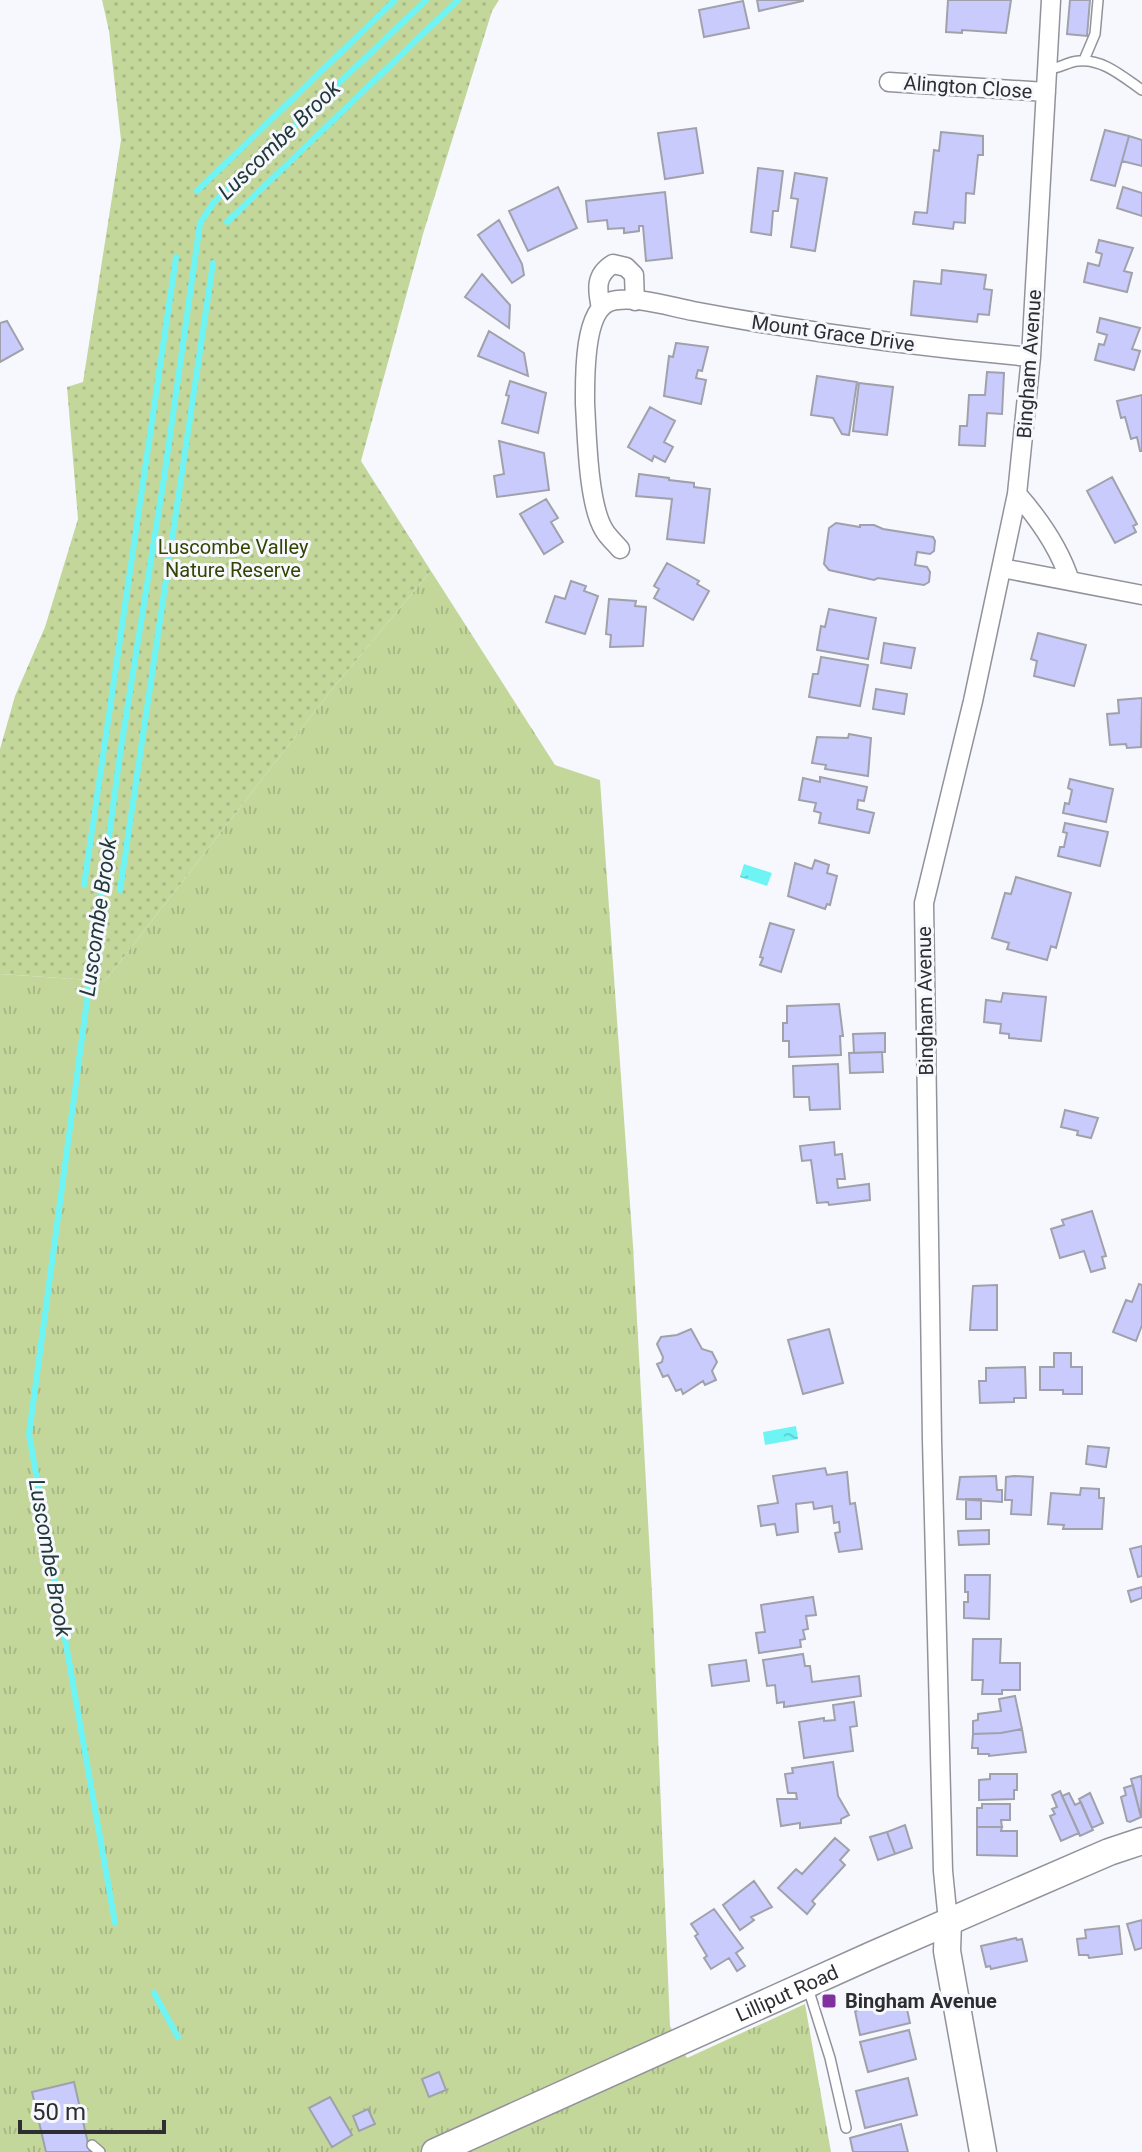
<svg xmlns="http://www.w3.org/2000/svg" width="1142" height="2152" viewBox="0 0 1142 2152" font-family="Roboto,sans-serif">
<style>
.grass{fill:url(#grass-tufts)}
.park{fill:url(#park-dots)}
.water{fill:url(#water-ripples)}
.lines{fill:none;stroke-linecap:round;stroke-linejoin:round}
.stream{stroke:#6ff4f5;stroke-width:6}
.building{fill:#cacbfd;stroke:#a0a1aa;stroke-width:2}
.lane-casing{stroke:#92929b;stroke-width:12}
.street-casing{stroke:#92929b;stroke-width:21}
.secondary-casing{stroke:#92929b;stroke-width:29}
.lane{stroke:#fff;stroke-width:9}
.street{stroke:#fff;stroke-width:18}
.secondary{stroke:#fff;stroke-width:26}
.poi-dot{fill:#81309f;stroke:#f7f8fe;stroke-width:3}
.labels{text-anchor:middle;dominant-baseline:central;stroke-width:6;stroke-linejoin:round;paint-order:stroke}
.street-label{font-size:20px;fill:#2e2e32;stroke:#f7f8fe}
.park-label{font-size:20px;fill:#334300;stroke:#f7f8fe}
.poi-label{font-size:20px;font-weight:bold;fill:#2e2e32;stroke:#f7f8fe;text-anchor:start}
.water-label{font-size:22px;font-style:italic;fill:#213939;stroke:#f7f8fe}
</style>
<defs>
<pattern id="grass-tufts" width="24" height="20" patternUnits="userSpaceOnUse" patternTransform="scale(2)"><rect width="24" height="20" fill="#c3d79a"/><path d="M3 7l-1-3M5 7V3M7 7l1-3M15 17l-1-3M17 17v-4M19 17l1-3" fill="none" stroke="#a8b985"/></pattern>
<pattern id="park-dots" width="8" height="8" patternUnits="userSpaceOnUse" patternTransform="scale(2)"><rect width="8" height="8" fill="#c3d79a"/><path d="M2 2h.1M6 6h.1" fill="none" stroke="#a8b985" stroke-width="1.8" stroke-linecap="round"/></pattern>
<pattern id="water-ripples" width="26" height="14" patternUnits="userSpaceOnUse" patternTransform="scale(2)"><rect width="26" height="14" fill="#6ff4f5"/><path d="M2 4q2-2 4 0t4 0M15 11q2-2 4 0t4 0" fill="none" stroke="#60d2d2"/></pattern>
</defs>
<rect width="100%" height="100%" fill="#f7f8fe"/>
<path class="grass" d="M431,571L555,765L600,780L633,1246L653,1612L670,2026L687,2058L805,2004L831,2152H0V974L105,981L333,688Z"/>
<path class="park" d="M102,0H499L492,11L423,234L361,461L431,571L333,688L105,981L0,974V749L15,696L45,627L78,519L67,387L83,382L121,140L109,31Z"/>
<path class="water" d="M744,864L772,873L767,886L740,877Z
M796,1426L798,1439L765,1445L763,1432Z"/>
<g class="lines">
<path class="stream" d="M197,191L395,0
M227,222L458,0
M84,885L176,257
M120,890L213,263
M115,1923L29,1434L120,754L164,478L200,223L214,202L426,0
M154,1993L178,2037"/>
</g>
<path class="building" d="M757,0H803V1L759,11Z
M948,0H1011L1006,33L962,30V33L946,32Z
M1070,0H1090L1087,36L1067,34Z
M743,1L749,28L704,37L699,10Z
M696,128L703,173L665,179L658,133Z
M1105,130L1129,136L1115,186L1091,180Z
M941,132L983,136V155H978L974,194L966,193L965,223L954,222L953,229L913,224L915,212L927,213L934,150L939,151Z
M1129,136L1142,140V166L1122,161Z
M758,168L783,171L778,211H773L771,235L751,232Z
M795,173L827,178L815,251L791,247L798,199L791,198Z
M558,187L577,228L528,251L509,211Z
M1123,187L1142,193V216L1117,208Z
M665,192L672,258L646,261L643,226H639V231L624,233V228L608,229L607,220L588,222L586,201Z
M499,220L522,264L524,275L512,283L478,235Z
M1099,240L1133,248L1124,271L1132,273L1127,292L1084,282L1088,263L1099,266L1102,254L1096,252Z
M942,270L986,275L984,289L992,290L989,315L978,314L977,322L911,315L914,281L941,284Z
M482,274L510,305L509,328L465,297Z
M1100,318L1140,328L1132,349L1140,351L1134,370L1095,360L1099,344L1104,345L1107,335L1097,332Z
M7,321L23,349L0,362V323Z
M489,331L524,353L528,376L478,356Z
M676,343L708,347L702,371L698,370L696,378L706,380L701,404L664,396L669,356L673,357Z
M987,372L1004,373L1002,414L987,413L985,446L959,445L960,426H967L969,395H985Z
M817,376L857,382L849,435L842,434L833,418L811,415Z
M510,381L546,393L538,433L502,423L509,396L506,395Z
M859,383L893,387L887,435L853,431Z
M1142,395V451H1140L1137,437L1131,439L1125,417L1121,418L1117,401Z
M650,407L675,421L664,442L673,447L665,462L654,456L652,461L628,447Z
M499,441L544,453L549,490L497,497L494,476L504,474Z
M639,474L669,478V480L694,483V487L710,489L704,543L667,539L672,499L636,496Z
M1112,477L1137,524L1133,526L1136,532L1115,543L1087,491Z
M546,499L558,518L551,522L563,542L544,554L520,514Z
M836,523L860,527V525H874L883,529L933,537L935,541L934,551L930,554L917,552L915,565L927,567L930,572L929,582L924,585L878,578L874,580L829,570L824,564L829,528Z
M667,563L699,581L697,584L709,591L693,620L654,598L659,589L654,586Z
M571,581L586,586L584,591L598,596L585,634L546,622L555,596L565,599Z
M609,599L636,601L635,606L646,607L643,646L610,647L611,635L606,634Z
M829,609L876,618L868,659L817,650L821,626L825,627Z
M1038,633L1086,645L1074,686L1034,676L1037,661L1031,659Z
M884,643L915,648L911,668L881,663Z
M821,657L868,665L860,706L809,697L813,674H818Z
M876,689L907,694L904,714L873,709Z
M1142,698L1141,747L1127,748L1126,744L1110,745L1107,714L1119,713L1118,700Z
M849,734L871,738L868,776L825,769L826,765L812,763L817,737L848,738Z
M820,777L867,787L864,801L858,800L857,809L874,813L869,833L819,823L821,813L814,811L816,803L799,800L803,778L820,782Z
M1070,779L1113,789L1106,822L1063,813L1065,803L1069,804L1072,790L1068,788Z
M1065,823L1108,832L1100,866L1058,856L1060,847H1064L1067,833L1063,832Z
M815,860L829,865L827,873L837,876L830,905L827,904L825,909L788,896L795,863L812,869Z
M1016,877L1071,893L1056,948L1051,946L1047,960L1007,949L1009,943L992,938L1005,893L1011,894Z
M770,923L794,930L781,972L760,965L763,958L760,957Z
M1003,993L1046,997L1041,1041L1009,1038V1034L1000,1033L1001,1024L984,1022L986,1000L1001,1002Z
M839,1004L843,1036H840L841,1055L789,1057V1041H783V1023H787V1006Z
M885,1033V1052L854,1053L853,1034Z
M882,1052L883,1072L850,1073L849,1053Z
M838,1064L840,1109L810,1110L809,1097H794L793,1066Z
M1065,1110L1098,1118L1091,1138L1077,1135L1078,1131L1061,1127Z
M834,1142L835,1155L842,1154L845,1179H837L838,1188L869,1184L870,1200L829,1205L828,1202L817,1203L811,1160L802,1161L800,1146Z
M1092,1211L1106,1256L1102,1257L1105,1268L1091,1272L1084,1251L1060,1258L1051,1229L1064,1225L1062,1220Z
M1139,1284L1142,1285V1325L1136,1341L1113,1332L1126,1300L1132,1302Z
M997,1285V1330H970L973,1286Z
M691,1329L702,1349L712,1352L717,1362L712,1371L716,1380L705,1385L703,1381L683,1394L681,1389L676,1391L668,1375L663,1377L657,1364L662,1362L663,1357L657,1344L661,1337L677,1335Z
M829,1329L843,1383L803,1394L788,1340Z
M1054,1353H1071V1367H1082V1394H1063V1390H1040V1367H1054Z
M1025,1367L1026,1398H1014V1402L980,1403L979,1381H986V1368Z
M1088,1446L1109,1448L1106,1467L1086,1464Z
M825,1468L827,1475L847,1472L850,1504L855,1503L862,1549L839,1552L835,1533L840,1532L839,1522L834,1523L832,1506L814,1509L813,1502L796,1504L798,1532L777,1535L775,1524L761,1526L758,1506L778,1503L773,1476Z
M996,1476L997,1490H1002V1502L957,1499L960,1477Z
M1014,1476L1033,1477L1031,1515L1011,1514L1012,1500H1005L1006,1477Z
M1081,1488L1099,1489V1498H1104L1102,1529H1063L1064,1525L1048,1524L1051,1493L1080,1495Z
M966,1499H981V1519H966Z
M989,1530V1544L959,1545L958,1531Z
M1142,1546V1576L1138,1577L1130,1549Z
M965,1575H990L989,1619L964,1618V1602H968V1592H965Z
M1142,1587V1598L1131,1602L1128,1591Z
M813,1597L816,1615L806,1616L808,1629L803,1630L805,1639L800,1640L801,1647L759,1653L756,1633L765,1632L761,1605Z
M973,1639H1001L1000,1663H1020V1690H1002V1694H982L983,1680H972Z
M803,1654L805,1666H810L812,1682L859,1676L861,1696L784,1707V1702L777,1703L775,1685L767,1686L763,1660Z
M746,1660L749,1681L712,1686L709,1665Z
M1015,1696L1022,1729L1001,1733L973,1734V1721L978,1720V1714L1001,1711L999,1699Z
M854,1702L857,1726L850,1727L853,1751L804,1758L799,1722L824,1718V1721L835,1720L833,1705Z
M1022,1729L1026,1752L989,1756V1754H978V1748H972L973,1734L1001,1733Z
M833,1762L838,1796L849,1815L841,1819V1823L800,1828V1823L781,1826L777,1799H797L796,1793H788L785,1774L793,1773L792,1768Z
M990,1774H1017V1790H1014V1799L979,1800V1780L990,1779Z
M1141,1776L1142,1781L1141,1817L1131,1779Z
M1133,1785L1141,1817L1130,1822L1127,1821L1121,1797L1126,1795L1124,1788Z
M1060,1791L1079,1833L1061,1841L1050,1816L1055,1814L1052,1809L1057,1807L1052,1795Z
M1069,1793L1075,1805L1081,1802L1093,1830L1080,1836L1062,1796Z
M1090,1793L1103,1823L1092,1828L1079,1799Z
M982,1804H1010V1820H1001L1002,1827H977V1808H982Z
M905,1825L912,1848L895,1854L887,1832Z
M977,1827H1002L1001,1831H1017V1856L977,1855Z
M887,1832L895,1854L878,1860L870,1837Z
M835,1838L849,1850L840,1860L845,1865L812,1901L815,1904L807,1914L778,1888L796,1869L802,1874Z
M754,1881L772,1907L751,1917L754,1920L740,1930L723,1905Z
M714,1909L743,1948L736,1953L745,1966L737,1971L729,1958L711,1969L704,1958L707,1956L695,1936L698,1934L691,1924Z
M1142,1920V1948L1135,1950L1127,1924Z
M1119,1926L1122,1954L1089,1958L1088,1955H1079L1077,1939L1086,1938L1085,1930Z
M1016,1938L1017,1940L1022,1939L1027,1961L991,1969L990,1966L986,1967L981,1946Z
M905,2000L910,2023L860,2035L855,2011Z
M909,2030L916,2059L868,2072L860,2042Z
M439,2072L446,2090L429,2097L422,2079Z
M908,2078L917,2115L865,2128L856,2091Z
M74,2082L90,2152H46L32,2092Z
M330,2097L352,2135L332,2147L309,2108Z
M368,2109L375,2124L359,2131L353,2116Z
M901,2124L908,2152H853L850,2138Z"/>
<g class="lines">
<g class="lane-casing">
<path id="lane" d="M1084,60L1095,34L1098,0
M1047,69C1059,69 1067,62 1078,61C1102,58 1123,77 1142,90
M808,1988L830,2058L846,2128
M92,2145L100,2152"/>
</g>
<g class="street-casing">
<path id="street" d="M889,82L1046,92
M601,308C597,289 595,275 613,264L626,267L634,275L635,301
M1017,494C1039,519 1060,550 1070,581
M620,549C615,543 608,537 604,530C588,504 587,436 585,404C585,380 583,313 609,302C630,294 671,307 693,311C805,332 918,347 1031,357
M1002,568L1142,595
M948,1921L943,1871L932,1440L924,903L973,701L1017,494L1031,357L1051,0"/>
</g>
<g class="secondary-casing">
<g id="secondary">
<path d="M948,1921L947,1951L983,2152"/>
<path id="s1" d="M435,2152L872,1955L1109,1852L1142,1841"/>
</g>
</g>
<use href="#lane" class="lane"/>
<use href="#street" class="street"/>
<use href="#secondary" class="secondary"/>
</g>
<rect class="poi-dot" x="821" y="1993" width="16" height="16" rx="4"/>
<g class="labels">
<g class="street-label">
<text transform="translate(968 87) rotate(4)">Alington Close</text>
<text transform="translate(833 333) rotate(8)">Mount Grace Drive</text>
<text transform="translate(1029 364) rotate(-86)">Bingham Avenue</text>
<text transform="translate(925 1001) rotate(-91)">Bingham Avenue</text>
<text stroke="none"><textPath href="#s1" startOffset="386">Lilliput Road</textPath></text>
</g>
<g class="park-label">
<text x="233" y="547">Luscombe Valley<tspan x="233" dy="23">Nature Reserve</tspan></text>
</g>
<g class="poi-label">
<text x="845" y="2001">Bingham Avenue</text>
</g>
<g class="water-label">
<text transform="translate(279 140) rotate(-44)">Luscombe Brook</text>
<text transform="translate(98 917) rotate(-82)">Luscombe Brook</text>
<text transform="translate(50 1558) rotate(80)">Luscombe Brook</text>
</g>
</g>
<path d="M20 2120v12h144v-12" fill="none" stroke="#2e2e32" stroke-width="4"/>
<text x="32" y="2120" font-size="24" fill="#2e2e32" stroke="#f7f8fe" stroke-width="6" paint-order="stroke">50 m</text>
</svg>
